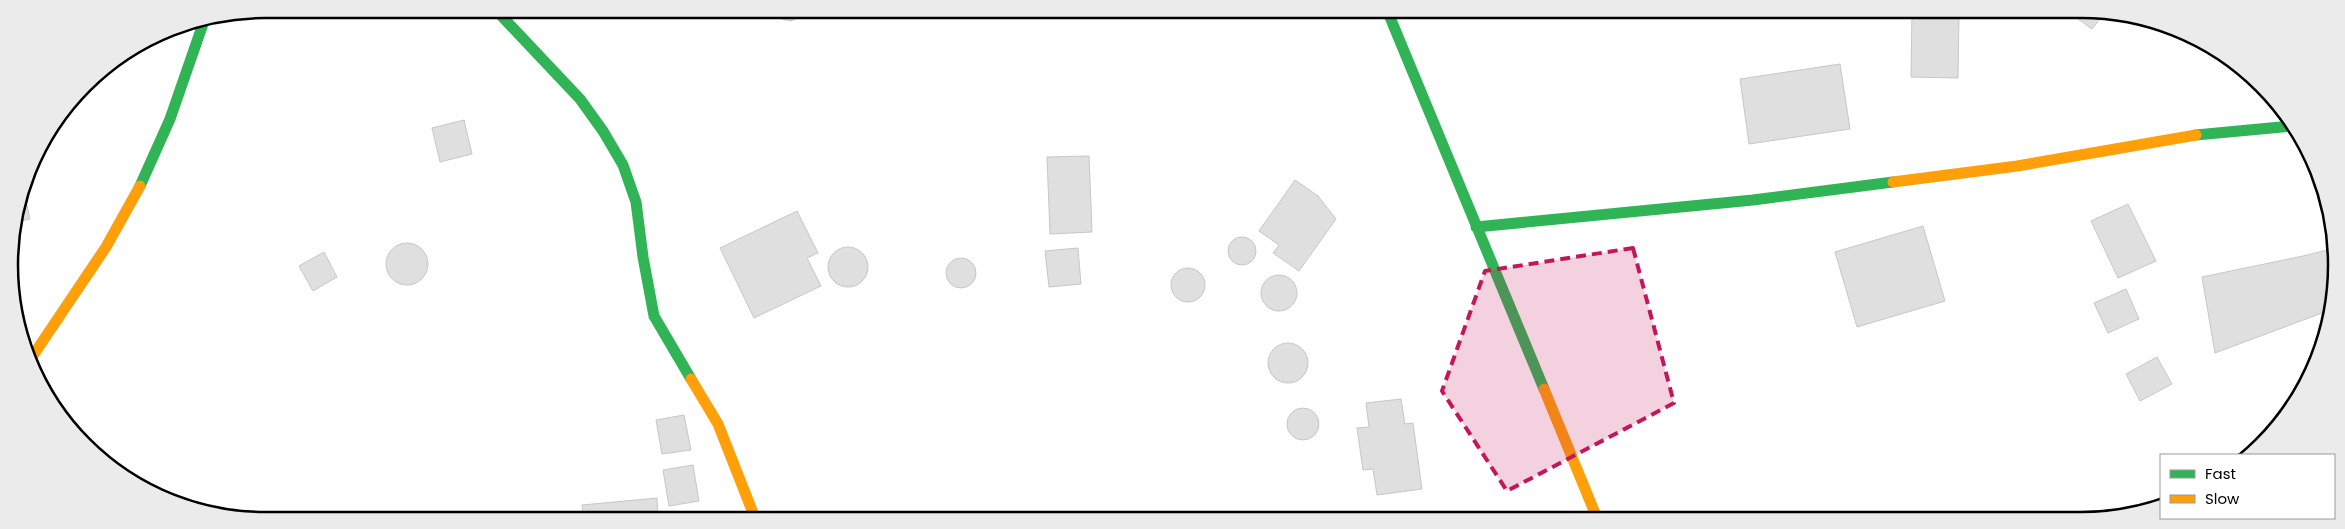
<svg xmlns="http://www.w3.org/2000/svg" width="2345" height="529" viewBox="0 0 2345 529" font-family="Poppins,sans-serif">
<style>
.building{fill:#dfdfdf;stroke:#c7c7c7}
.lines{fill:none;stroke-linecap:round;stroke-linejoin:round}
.fast{stroke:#30b455;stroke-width:11}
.slow{stroke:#ff9f0a;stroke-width:11}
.marked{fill:#c2185b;fill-opacity:0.2;stroke:#c2185b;stroke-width:4;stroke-dasharray:10 6;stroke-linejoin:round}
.rim{fill:none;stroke:#000;stroke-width:2.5}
</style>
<rect width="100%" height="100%" fill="#fff"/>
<path class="building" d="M773,9H804L800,17L791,21L782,19Z
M1912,11H1959L1958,78L1911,77Z
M2067,11H2106L2092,29Z
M1840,64L1850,129L1749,144L1740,79Z
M464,120L472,154L440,162L432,128Z
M1089,156L1092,232L1050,234L1047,157Z
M1295,180L1318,196L1336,219L1299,271L1273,253L1279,245L1259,231Z
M24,193L30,219L16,222Z
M2128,204L2156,261L2118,278L2091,221Z
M797,211L818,253L807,258L821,286L754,318L720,248Z
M1923,226L1945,301L1857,327L1835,252Z
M1228 251a14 14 0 1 1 28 0a14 14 0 1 1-28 0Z
M386 264a21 21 0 1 1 42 0a21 21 0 1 1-42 0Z
M828 267a20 20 0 1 1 40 0a20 20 0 1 1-40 0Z
M1078,248L1081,284L1049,287L1045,251Z
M2331,249L2334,298L2330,310L2215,353L2202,277L2303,256Z
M324,252L337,277L313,291L299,266Z
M946 273a15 15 0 1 1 30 0a15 15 0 1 1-30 0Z
M1171 285a17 17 0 1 1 34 0a17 17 0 1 1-34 0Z
M1261 293a18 18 0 1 1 36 0a18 18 0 1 1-36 0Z
M2126,289L2139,319L2108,333L2094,303Z
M1268 363a20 20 0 1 1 40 0a20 20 0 1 1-40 0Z
M2157,357L2172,384L2140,401L2126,374Z
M1401,399L1405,424L1413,423L1422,489L1377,495L1373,469L1363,470L1357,428L1369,427L1366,403Z
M1287 424a16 16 0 1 1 32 0a16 16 0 1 1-32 0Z
M684,415L691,450L662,454L656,420Z
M693,465L699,501L669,506L663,470Z
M657,498L658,518H583L582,505Z"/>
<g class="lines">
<path class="fast" d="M495,9L580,99L603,131L623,165L636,202L643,257L654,316L691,379
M1387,10L1544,389
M2196,135L2292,126
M140,186L170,119L204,21
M1476,227L1753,200L1893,182"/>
<path class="slow" d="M1893,182L2017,166L2196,135
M30,360L106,247L140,186
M691,379L718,424L755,518
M1544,389L1597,518"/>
</g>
<path class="marked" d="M1633,248L1674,403L1507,491L1442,391L1485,271Z"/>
<path d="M0 0H2345V529H0ZM265 18H2081A247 247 0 0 1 2328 265V265A247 247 0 0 1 2081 512H265A247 247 0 0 1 18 265V265A247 247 0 0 1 265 18Z" fill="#ebebeb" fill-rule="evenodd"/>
<path class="rim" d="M265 18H2081A247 247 0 0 1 2328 265V265A247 247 0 0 1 2081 512H265A247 247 0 0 1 18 265V265A247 247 0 0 1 265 18Z"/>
<rect x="2160" y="454" width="175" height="65" fill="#ffffff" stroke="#999999"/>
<rect x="2170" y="470" width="25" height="8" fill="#30b455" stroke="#999999"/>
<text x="2205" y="479" font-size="15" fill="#000000">Fast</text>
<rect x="2170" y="495" width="25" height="8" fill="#ff9f0a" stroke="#999999"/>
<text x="2205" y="504" font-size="15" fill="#000000">Slow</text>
</svg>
